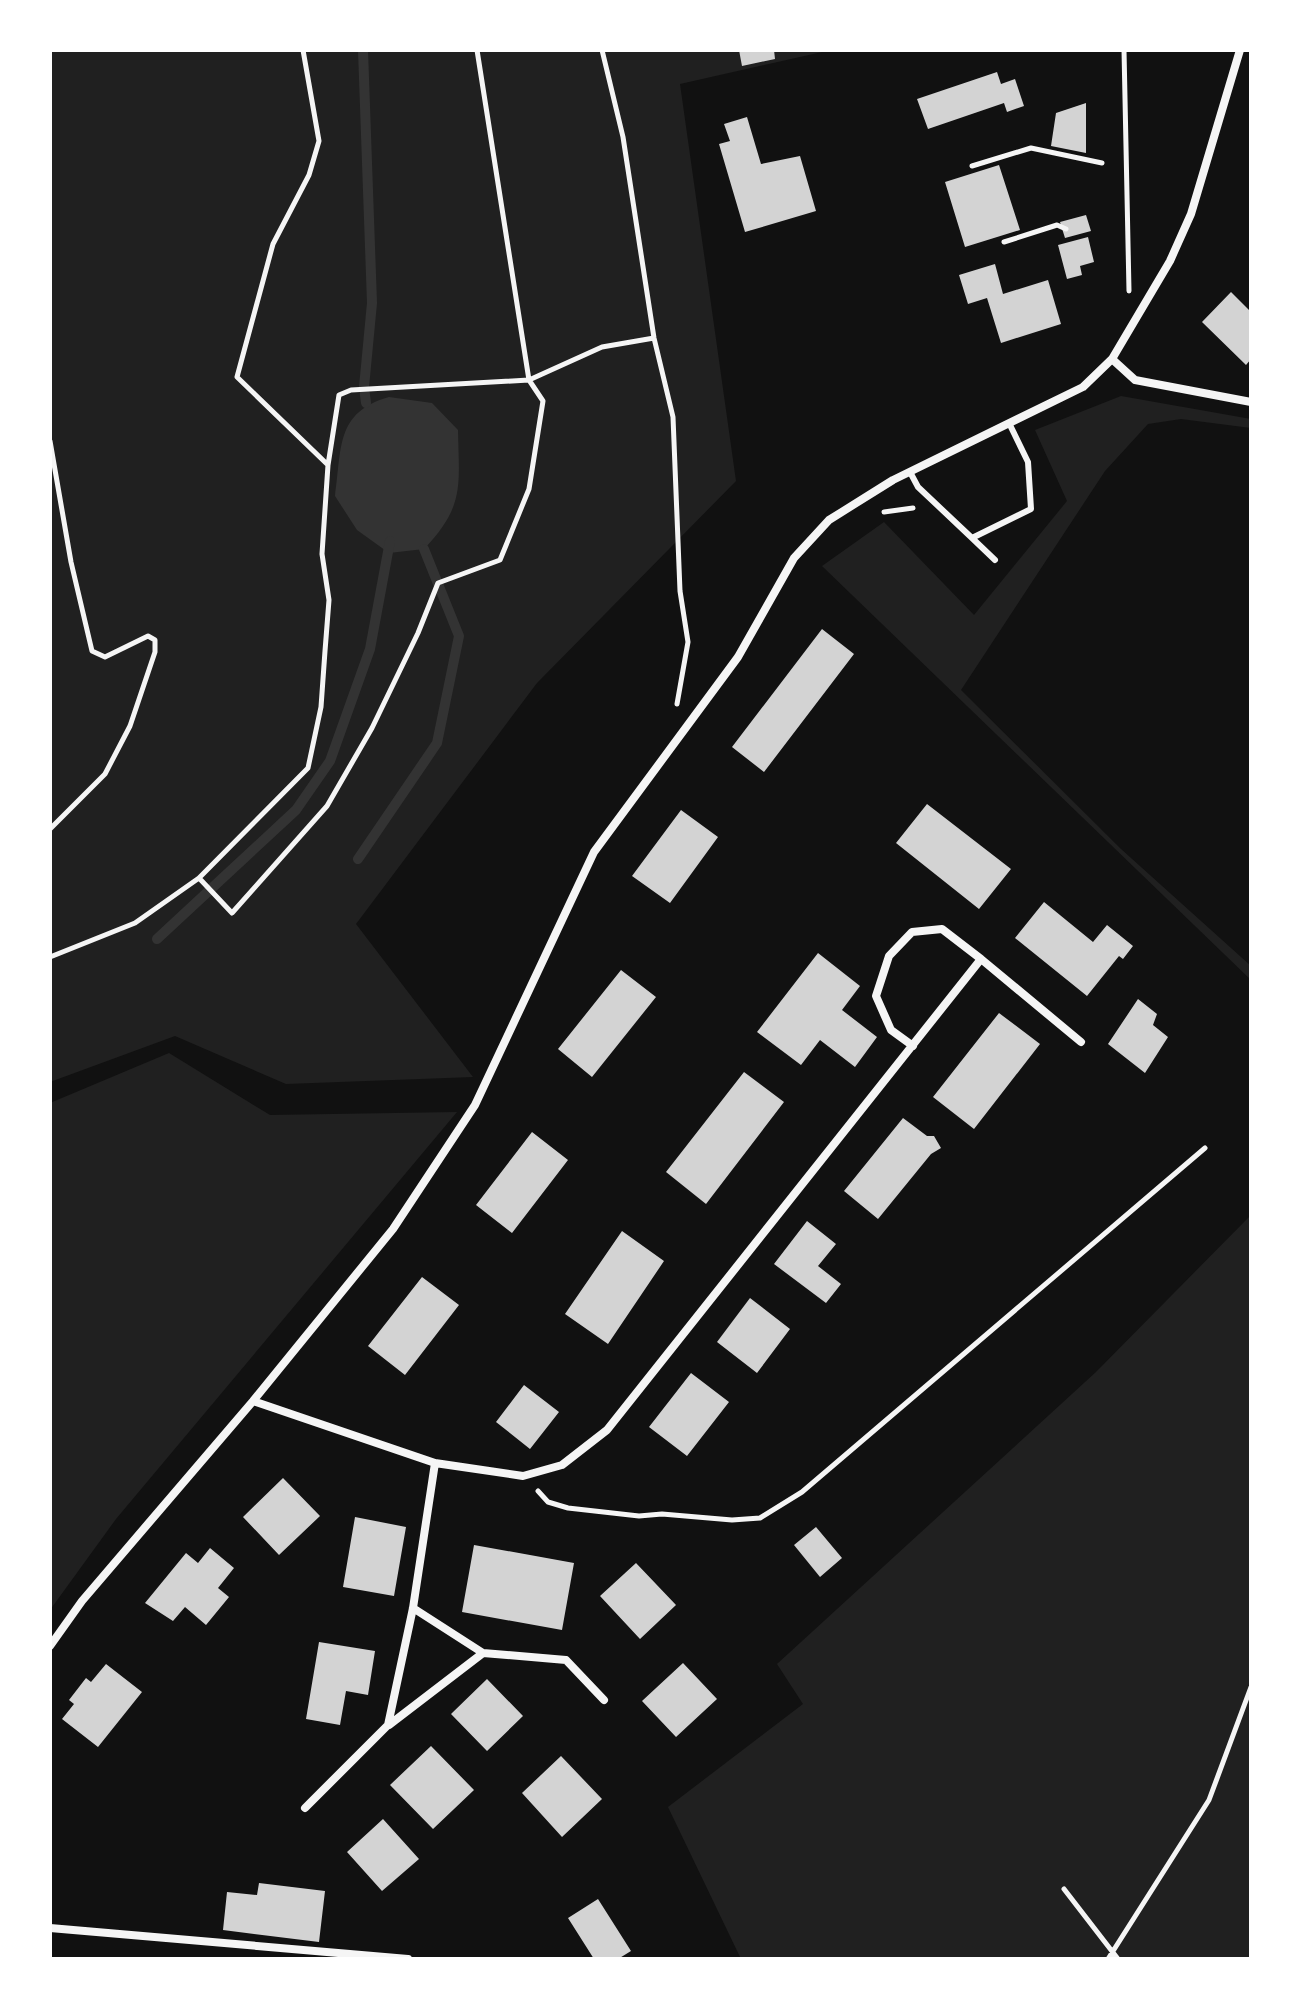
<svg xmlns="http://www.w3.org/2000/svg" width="1301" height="2009" viewBox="0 0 1301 2009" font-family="Rubik,sans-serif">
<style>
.green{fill:#202020}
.water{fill:#333}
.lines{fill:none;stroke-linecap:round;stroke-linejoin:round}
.stream{stroke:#333;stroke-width:10}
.building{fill:#d3d3d3}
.path{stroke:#f5f5f5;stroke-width:5}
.service{stroke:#f5f5f5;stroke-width:6}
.minor{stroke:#f5f5f5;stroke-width:8}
</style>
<rect width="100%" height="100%" fill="#111"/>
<path class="green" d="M50,50H831L680,84L736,481L537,683L356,924L473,1077L286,1084L175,1036L50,1082Z
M1121,396L1251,419V428L1181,419L1148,424L1105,471L961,690L1121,849L1251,966V980L822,566L884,522L974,615L1067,501L1035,430Z
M169,1053L270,1115L457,1112L116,1519L50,1610V1103Z
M1251,1215V1959H741L668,1807L803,1704L777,1664L1096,1372Z"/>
<path class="water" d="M389,397L432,403L458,430C459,486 465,506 424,549L389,553L357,530L335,496C342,449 335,412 389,397Z"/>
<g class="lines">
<path class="stream" d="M363,50L372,303L364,387L366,403
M358,859L437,743L459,636L424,549
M157,939L296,810L330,761L370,649L390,541"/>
</g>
<path class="building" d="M739,50H774L775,59L742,66Z
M997,72L1001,84L1015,79L1024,106L1007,112L1004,103L928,129L917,99Z
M1086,103V153L1051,146L1056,113Z
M747,117L761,164L800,156L816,211L745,232L719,144L730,141L724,124Z
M999,165L1020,230L965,247L945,182Z
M1086,215L1091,231L1065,238L1060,222Z
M1088,237L1094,262L1080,266L1082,275L1067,279L1058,245Z
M995,264L1003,294L1048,280L1061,324L1001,343L987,298L968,304L959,275Z
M1231,292L1251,312V359L1246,365L1202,322Z
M822,629L854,654L764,772L732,747Z
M927,804L1011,869L979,909L896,843Z
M681,810L718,837L670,903L632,876Z
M1044,902L1093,942L1107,925L1133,946L1123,959L1119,956L1087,996L1015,938Z
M818,953L860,986L842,1010L877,1037L855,1067L820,1040L801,1065L757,1032Z
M621,970L656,997L592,1077L558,1049Z
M1138,999L1157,1014L1153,1025L1168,1037L1145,1073L1108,1044Z
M999,1013L1040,1044L974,1129L933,1097Z
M744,1072L784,1102L706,1204L666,1172Z
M903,1118L927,1136H934L941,1148L931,1154L878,1219L844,1191Z
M532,1132L568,1160L512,1233L476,1205Z
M807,1221L836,1244L818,1266L841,1284L826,1303L774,1264Z
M622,1231L664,1261L608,1344L565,1314Z
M422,1277L459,1305L405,1375L368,1346Z
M750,1298L790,1329L757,1373L717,1342Z
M691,1373L729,1402L687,1456L649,1427Z
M524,1385L559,1412L530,1449L496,1422Z
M283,1478L320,1516L279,1555L243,1517Z
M355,1517L406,1527L394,1596L343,1587Z
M816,1527L842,1558L820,1577L794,1545Z
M474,1545L574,1563L562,1630L462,1612Z
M210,1548L234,1568L218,1588L229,1597L206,1625L185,1607L173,1621L145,1603L186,1553L198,1563Z
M636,1563L676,1605L640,1639L600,1596Z
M319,1642L375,1651L368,1695L346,1691L340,1725L306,1719Z
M683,1663L717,1699L676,1737L642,1701Z
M106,1664L142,1692L98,1747L62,1719L74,1704L69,1700L86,1678L91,1682Z
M487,1679L523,1716L487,1751L451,1714Z
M431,1746L474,1790L433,1829L390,1785Z
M561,1756L602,1799L562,1837L522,1793Z
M383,1819L419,1859L382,1891L347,1852Z
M259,1883L325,1891L319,1942L223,1930L227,1892L257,1895Z
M598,1899L631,1951L618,1959H594L568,1918Z"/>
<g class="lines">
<path class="path" d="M303,50L319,141L309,175L273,244L237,377L328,465L339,395L351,390L529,380L602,347L654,338
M602,50L623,137L654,338L673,417L680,591L688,642L677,704
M1124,50L1129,291
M972,166L1031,148L1102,163
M1004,242L1057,225L1066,229
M50,441L71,562L92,651L105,657L148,636L155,640V652L130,726L105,774L50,829
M884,512L913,508
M199,878L232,913L327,806L372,728L418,633L438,583L500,560L529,489L543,401L529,380L477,50
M50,957L135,923L199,878L308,768L321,707L325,651L329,600L322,554L328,465
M538,1491L548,1502L568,1508L639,1516L662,1514L732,1520L760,1518L802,1492L1205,1148
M1064,1889L1118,1959
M1108,1959L1209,1800L1251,1687"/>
<path class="service" d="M910,472L918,487L972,538L1031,509L1028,462L1009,423
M972,538L995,560"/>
<path class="minor" d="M1112,359L1135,380L1251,402
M913,1046L891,1030L876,996L889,956L912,932L942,929L981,959
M253,1401L435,1463L523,1476L562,1465L607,1430L981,959L1081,1042
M413,1608L483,1653L566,1660L604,1700
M50,1646L82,1601L253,1401L393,1229L475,1105L594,852L738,657L794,558L829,520L893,480L1083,387L1112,359L1170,261L1191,214L1240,50
M389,1725L483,1653
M305,1808L388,1725L413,1608L435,1463
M50,1928L408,1959"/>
</g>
<rect width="1301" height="2009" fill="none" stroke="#ffffff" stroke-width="104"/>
</svg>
